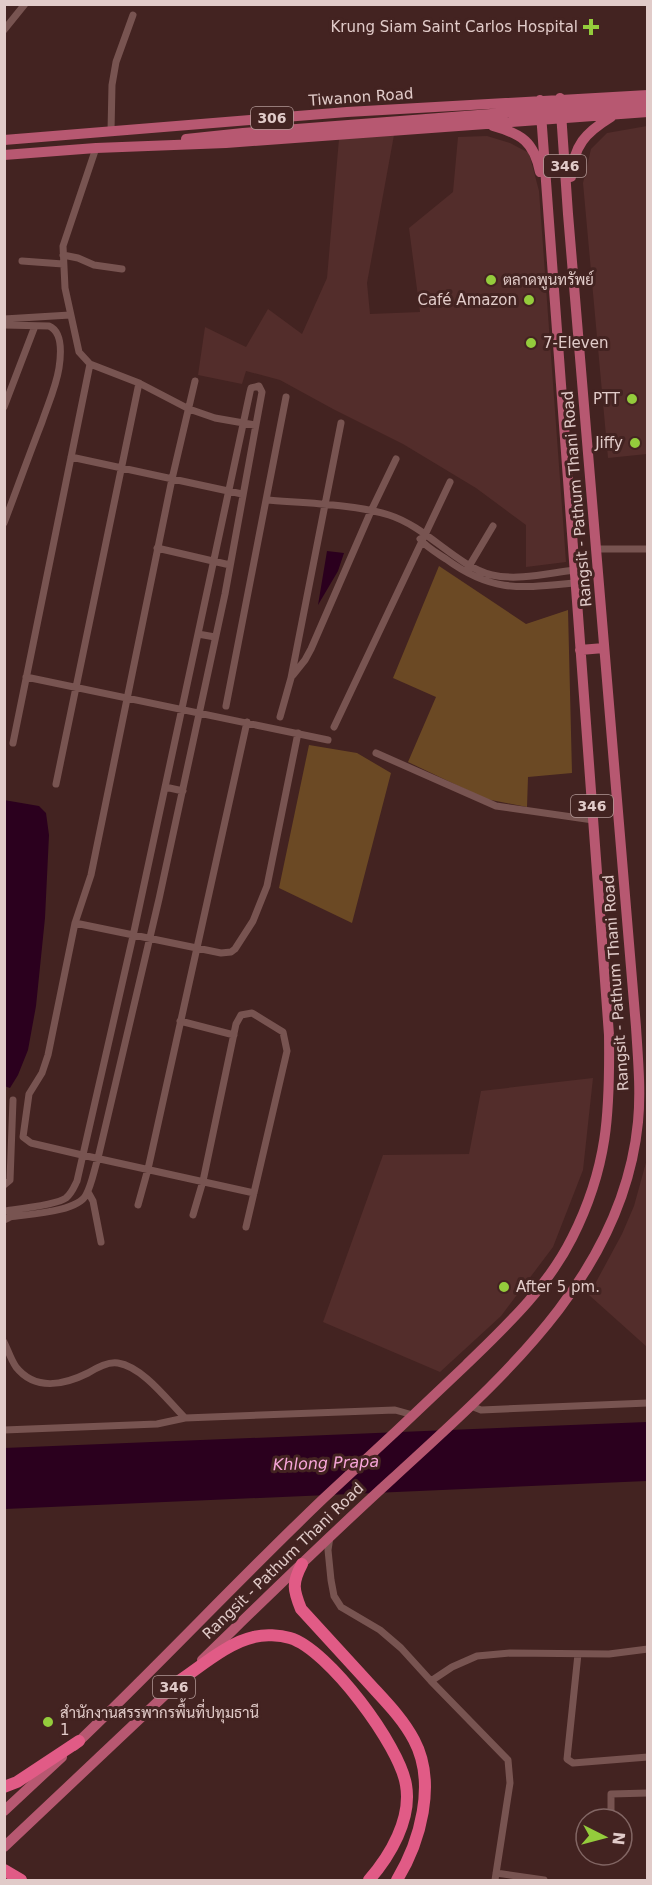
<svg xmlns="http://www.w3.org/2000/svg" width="652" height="1885" viewBox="0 0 652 1885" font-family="'DejaVu Sans',Sarabun,sans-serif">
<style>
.built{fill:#532d2b}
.green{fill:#6b4924}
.water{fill:#2b001e}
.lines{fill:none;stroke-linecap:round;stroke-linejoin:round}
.minor{stroke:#785451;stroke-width:7}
.primary{stroke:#b75871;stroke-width:10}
.motorway{stroke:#e15b86;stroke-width:12}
.poi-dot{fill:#94cc3c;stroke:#432321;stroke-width:2}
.labels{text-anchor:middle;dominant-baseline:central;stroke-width:6;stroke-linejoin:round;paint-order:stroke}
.shield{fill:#432321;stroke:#b29997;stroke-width:1.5}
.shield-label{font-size:14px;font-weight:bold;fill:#e1cbc9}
.poi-label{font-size:15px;fill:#e1cbc9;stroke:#432321;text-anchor:end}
.street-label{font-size:15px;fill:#e1cbc9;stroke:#432321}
.water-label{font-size:16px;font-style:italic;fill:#f7a5d8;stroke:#432321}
</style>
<rect width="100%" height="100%" fill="#432321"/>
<path class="built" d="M647,126V454L608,458L583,183L591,149L607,133Z
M394,135L367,283L370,314L420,312L409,228L453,192L458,137L487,136L510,143L529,153L539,191L566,562L526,567V525L476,488L403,444L333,409L280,380L246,371L242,384L198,375L205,327L246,347L268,309L302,334L327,278L339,139Z
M593,1078L583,1170L553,1247L501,1316L440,1372L323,1322L383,1155L469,1154L481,1091Z
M647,1159V1347L589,1295L622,1234L634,1206Z"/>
<path class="green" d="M439,566L526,624L568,610L572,773L528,777L527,807L486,799L408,762L436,697L393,678Z
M309,745L357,753L391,773L352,923L279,888Z"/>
<path class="water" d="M327,551L344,553L338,571L318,605Z
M4,800L39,806L46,813L49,835L45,918L36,1006L28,1050L18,1075L10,1088L4,1086Z
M647,1422V1481L5,1509L4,1448Z"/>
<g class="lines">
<path class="minor" d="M4,30L25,4
M111,131L112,85L116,62L133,15
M96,148L63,246L65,288L79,352L90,364L139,383L189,409L215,418L255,425
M63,255L78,258L94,265L122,269
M22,261L63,264
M4,319L70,315
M4,325L49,326C63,332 61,355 59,368C56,387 48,404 42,422C29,455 17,489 4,523
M195,381L172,479L91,875L75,923L48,1055L42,1073L29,1094L23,1137L31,1143L82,1155L254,1193
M4,407L35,326
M71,457L242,494
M266,500C303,503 355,504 389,515C427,527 456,566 492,575C518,581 549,573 575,570
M420,539C426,547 437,553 446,559C492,593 521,588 575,583
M157,548L230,565
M596,549H648
M468,568L493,526
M198,634L215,637
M293,675L305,660L311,649L371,511L396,459
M26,677L328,740
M226,706L286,397
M280,717L291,678L341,423
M334,727L450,482
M13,743L90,364
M376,753L496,806L593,820
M56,784L139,383
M165,787L183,791
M75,923L221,953L231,952L235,949L253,921L267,886L298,733
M180,1021L234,1035
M4,1185L10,1180L13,1100
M88,1192L93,1201L101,1242
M138,1205L148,1169L247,722
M4,1211C18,1209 57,1205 66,1198C72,1193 74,1187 77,1181L133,936L250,392L251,388L259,386L262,392L225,594L159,899L98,1158C94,1170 92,1184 86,1195C77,1212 29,1214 10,1217L4,1220
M193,1215L203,1181L236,1024L241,1015L252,1013L283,1032L287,1051L246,1227
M4,1342C8,1350 11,1360 16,1367C35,1391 64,1385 88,1373C96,1368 108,1361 118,1363C143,1367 168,1401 185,1418L395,1410L413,1415
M471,1406L481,1410L648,1403
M4,1430L157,1424L185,1418
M330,1537L328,1550L331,1580L334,1596L341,1607L380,1630L401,1648L431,1681L508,1760L510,1783L495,1880
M578,1654L567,1759L573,1763L648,1757
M431,1681L452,1667L477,1656L510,1653L609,1654L648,1649
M611,1819V1794L648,1793
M496,1873L544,1880"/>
<path class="primary" d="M493,126C522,134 534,142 540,172
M186,139L243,133L648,102
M4,140L347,112L648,95
M4,155L96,148L226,143L648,112
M571,177C574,145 585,133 611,117
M580,650L604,648
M202,1660C265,1599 327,1538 392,1479C498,1381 623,1277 638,1122C641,1091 638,1059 636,1027L568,214L560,98
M74,1746C159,1665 239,1579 324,1498C372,1454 419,1410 466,1365C506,1326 547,1288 572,1238C608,1167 610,1112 609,1035L540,100
M4,1811L62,1757
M4,1847L184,1677"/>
<path class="motorway" d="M302,1564C292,1583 293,1589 301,1609C322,1632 344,1656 366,1680C383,1699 402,1717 414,1740C437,1783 420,1842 397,1880
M179,1681C200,1667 229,1642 254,1637C264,1634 280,1635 290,1638C328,1649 400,1746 406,1785C412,1819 390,1856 369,1880
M4,1787L17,1782L79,1741
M4,1870L21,1880"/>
</g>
<g class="poi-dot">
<path d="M588 18h6v6h6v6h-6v6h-6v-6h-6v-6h6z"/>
<circle cx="491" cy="280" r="6"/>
<circle cx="529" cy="300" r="6"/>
<circle cx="531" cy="343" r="6"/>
<circle cx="632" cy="399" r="6"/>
<circle cx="635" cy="443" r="6"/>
<circle cx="504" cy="1287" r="6"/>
<circle cx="48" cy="1722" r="6"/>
</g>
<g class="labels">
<g class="shield">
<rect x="251" y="107" width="42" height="22" rx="4.5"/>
<rect x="544" y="155" width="42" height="22" rx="4.5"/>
<rect x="571" y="795" width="42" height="22" rx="4.5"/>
<rect x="153" y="1676" width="42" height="22" rx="4.5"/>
</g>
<g class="shield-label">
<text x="272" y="118">306</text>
<text x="565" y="166">346</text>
<text x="592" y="806">346</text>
<text x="174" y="1687">346</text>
</g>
<g class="poi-label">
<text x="578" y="27">Krung Siam Saint Carlos Hospital</text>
<text x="503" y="280" text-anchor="start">ตลาดพูนทรัพย์</text>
<text x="517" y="300">Café Amazon</text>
<text x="543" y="343" text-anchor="start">7-Eleven</text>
<text x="620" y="399">PTT</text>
<text x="623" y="443">Jiffy</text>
<text x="516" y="1287" text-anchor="start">After 5 pm.</text>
<text x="60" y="1713" text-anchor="start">สำนักงานสรรพากรพื้นที่ปทุมธานี<tspan x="60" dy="17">1</tspan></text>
</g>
<g class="street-label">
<text transform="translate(361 97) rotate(-4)">Tiwanon Road</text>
<text transform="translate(577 499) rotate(-95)">Rangsit - Pathum Thani Road</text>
<text transform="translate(616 983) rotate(-94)">Rangsit - Pathum Thani Road</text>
<text transform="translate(283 1561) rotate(-44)">Rangsit - Pathum Thani Road</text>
</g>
<g class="water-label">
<text transform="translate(326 1463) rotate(-2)">Khlong Prapa</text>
</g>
</g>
<rect width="652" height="1885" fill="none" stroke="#e1cbc9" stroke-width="12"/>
<g transform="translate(604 1837) rotate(96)"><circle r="28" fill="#432321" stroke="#826664" stroke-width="1.5"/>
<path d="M0-4.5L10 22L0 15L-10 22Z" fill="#94cc3c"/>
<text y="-9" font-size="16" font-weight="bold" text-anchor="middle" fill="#e1cbc9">N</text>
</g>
</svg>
